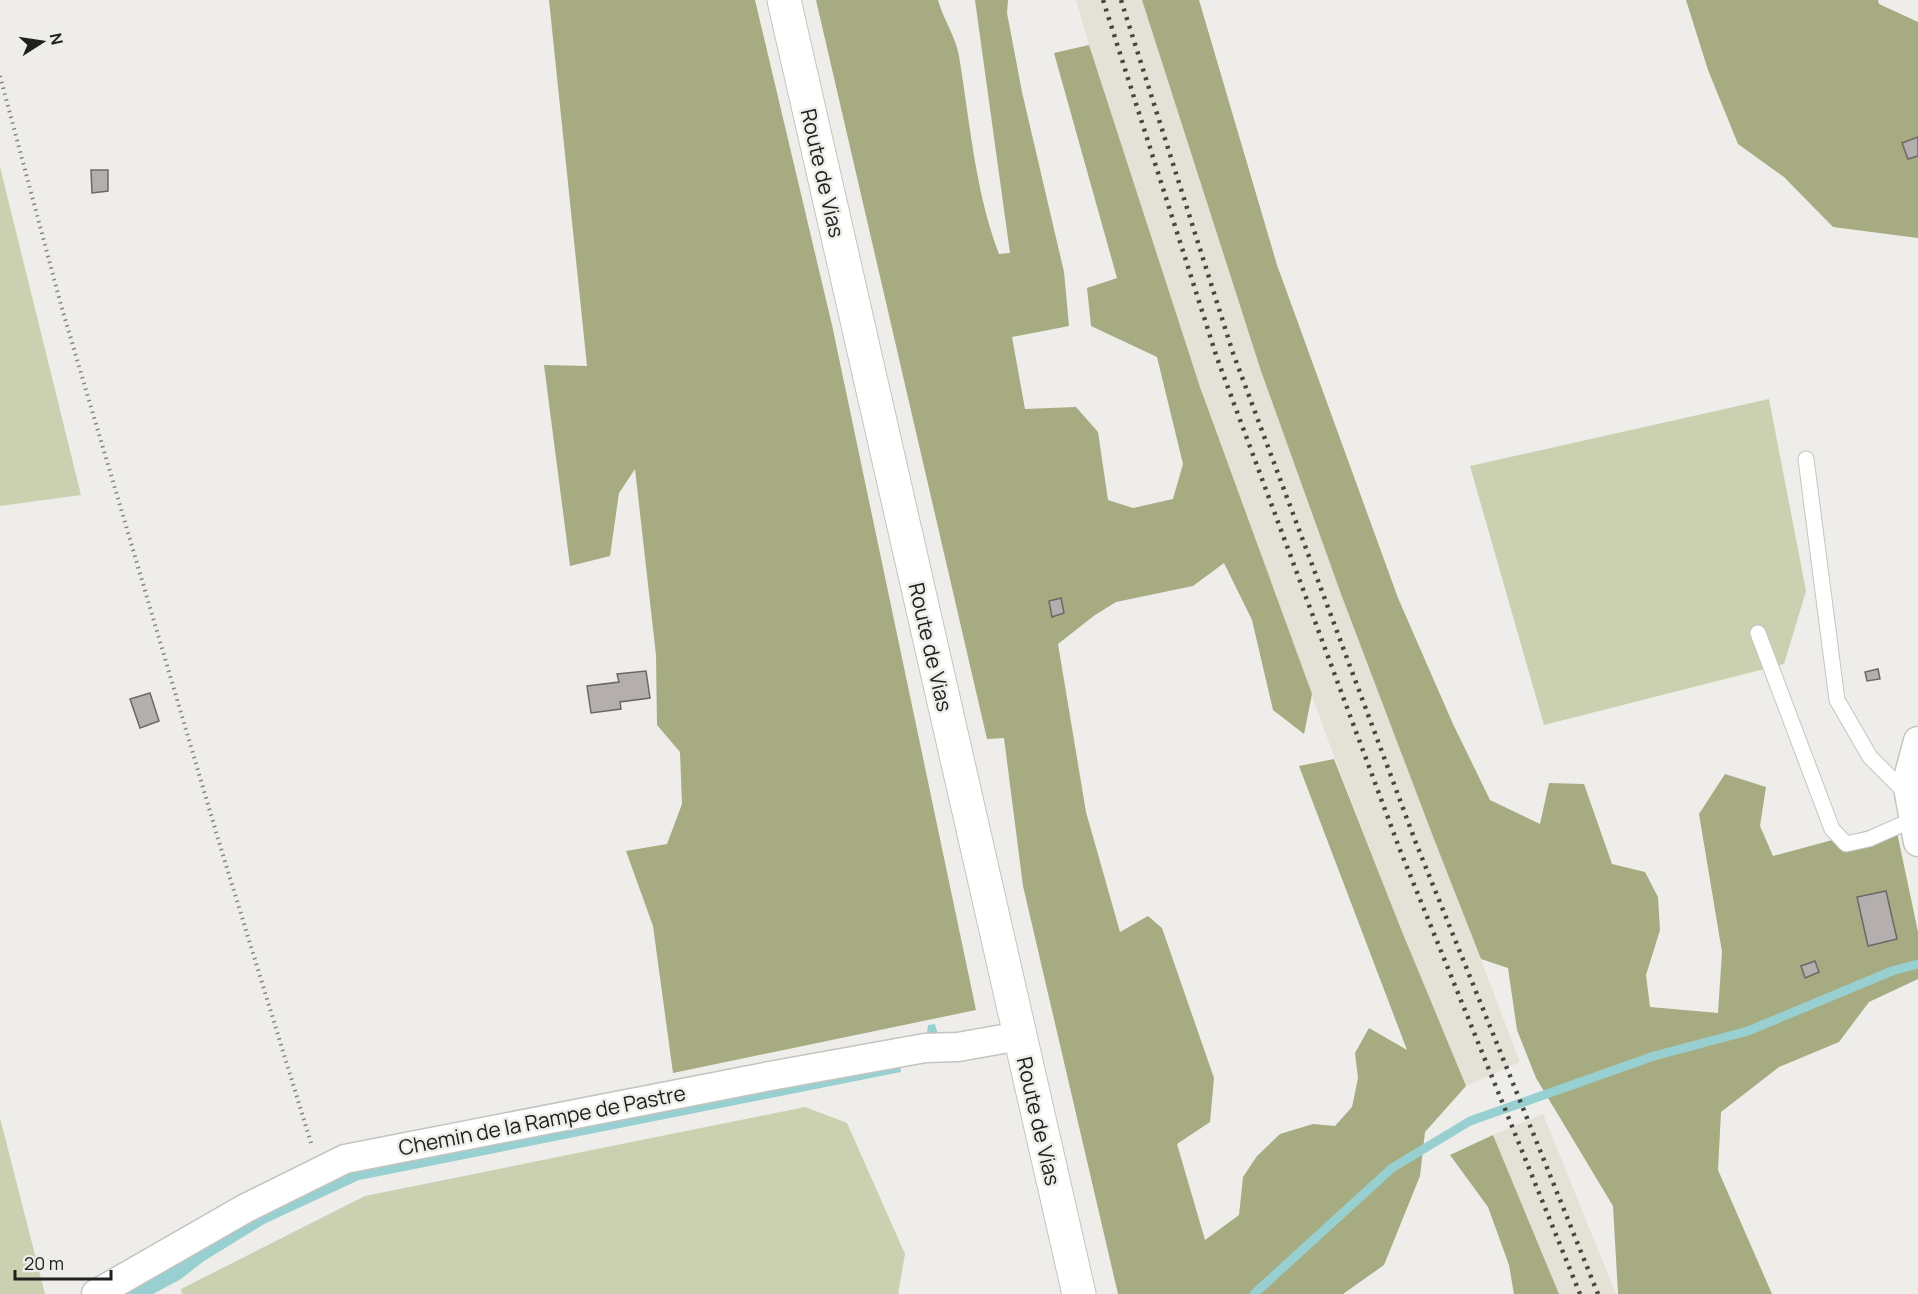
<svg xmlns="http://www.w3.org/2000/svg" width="1918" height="1294" viewBox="0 0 1918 1294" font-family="Manrope,sans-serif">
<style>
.built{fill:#e4e1d6}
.green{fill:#cbd0b0}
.forest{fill:#a6ab81}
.water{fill:#98d0d2}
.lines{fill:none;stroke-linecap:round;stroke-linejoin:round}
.stream{stroke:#98d0d2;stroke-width:9}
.building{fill:#b4afae;stroke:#6d6867;stroke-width:1.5}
.service-casing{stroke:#c5c4c0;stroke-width:17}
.minor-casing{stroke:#c5c4c0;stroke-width:31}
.secondary-casing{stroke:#c5c4c0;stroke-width:35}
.path{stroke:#878683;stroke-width:4;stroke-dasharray:1.5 4.5;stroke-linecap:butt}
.service{stroke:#fff;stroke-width:15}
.minor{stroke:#fff;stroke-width:28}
.secondary{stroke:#fff;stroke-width:33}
.rail{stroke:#464643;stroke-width:4.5;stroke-dasharray:3 6;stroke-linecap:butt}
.labels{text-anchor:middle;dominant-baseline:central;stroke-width:5;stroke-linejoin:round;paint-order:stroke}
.street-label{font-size:21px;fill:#20201e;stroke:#eeede9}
</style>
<rect width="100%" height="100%" fill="#eeede9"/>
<path class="built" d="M1076,0H1142L1261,371L1341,594L1520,1062L1466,1086L1401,929L1335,759L1200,387L1089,45Z
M1543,1114L1616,1294H1559L1493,1135Z"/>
<path class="green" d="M0,167L81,495L0,506Z
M1769,399L1806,591L1784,664L1544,725L1470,466Z
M805,1107L847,1123L905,1254L898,1294H182L181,1289L365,1196Z
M0,1118L45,1294H0Z"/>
<path class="forest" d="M549,0H755L832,325L976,1010L673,1073L653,926L626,851L667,844L682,804L680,752L657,725L656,655L635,469L619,493L610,556L570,566L544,365L587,366Z
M816,0H938C943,19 956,37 959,56C970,122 975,191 999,254L1010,253L975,0H1008L1007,13L1022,92L1064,272L1069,326L1012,337L1025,409L1076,407L1098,432L1108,500L1133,508L1173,499L1183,464L1157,357L1091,326L1087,288L1117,278L1054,53L1089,45L1200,387L1312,694L1304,734L1273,710L1252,620L1224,563L1193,586L1116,602L1095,615L1058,644L1086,812L1120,932L1148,916L1162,928L1214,1078L1210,1122L1177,1144L1205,1240L1239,1215L1243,1177L1257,1156L1280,1134L1313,1124L1335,1126L1352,1107L1358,1078L1355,1053L1369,1028L1407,1050L1299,766L1334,759L1401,929L1466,1086L1425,1132L1420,1176L1384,1265L1343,1294H1118L1023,886L1004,738L987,739Z
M1142,0H1199L1277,265L1398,598L1453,724L1490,800L1540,824L1549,783L1584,784L1612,864L1645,872L1658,897L1660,930L1646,975L1650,1007L1718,1013L1722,952L1699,814L1725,774L1766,787L1760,826L1773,856L1895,823L1918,932V979L1869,1002L1839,1042L1779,1067L1721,1112L1718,1170L1772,1294H1618L1613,1206L1536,1078L1517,1030L1508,968L1481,959L1434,839L1341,594L1261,371Z
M1686,0H1878L1879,4L1918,22V238L1833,227L1784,177L1738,144L1708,70Z
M1493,1135L1559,1294H1514L1509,1265L1488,1207L1450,1155Z"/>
<path class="water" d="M935,1024L945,1060L899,1061L901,1072L359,1180L264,1224L204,1261L181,1279L153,1294H105L356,1161L927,1033L928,1025Z"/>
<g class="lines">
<path class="stream" d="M1254,1294L1392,1168L1470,1121L1654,1056L1748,1031L1892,971L1918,964"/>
</g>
<path class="building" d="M1918,137V156L1908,159L1902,143Z
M91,170H108V191L92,193Z
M1061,598L1064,613L1052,617L1049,601Z
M1878,669L1880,679L1867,681L1865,672Z
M646,671L650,698L620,702L621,709L591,713L587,686L619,682L617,674Z
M150,693L159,721L140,728L130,699Z
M1886,891L1897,939L1868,946L1857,897Z
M1815,961L1819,972L1805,978L1801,966Z"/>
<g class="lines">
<g class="service-casing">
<path id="service" d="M1806,459L1837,700L1870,757L1906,793
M1758,633L1832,829L1846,844L1869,839L1914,819"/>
</g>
<g class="minor-casing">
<path id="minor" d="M1918,741L1907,782L1918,842
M96,1294L246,1208L345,1159L770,1076L925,1048L958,1047L1020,1036"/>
</g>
<g class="secondary-casing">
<path id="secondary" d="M784,0L1079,1294"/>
</g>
<path class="path" d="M0,76L61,305L219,842L311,1143"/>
<use href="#service" class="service"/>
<use href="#minor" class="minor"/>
<use href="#secondary" class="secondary"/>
<path class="rail" d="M1103,0L1217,358L1400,850L1580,1294
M1121,0L1233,353L1416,843L1598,1294"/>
</g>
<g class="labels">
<g class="street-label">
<text transform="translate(823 173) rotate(77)">Route de Vias</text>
<text transform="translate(931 647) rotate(77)">Route de Vias</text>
<text transform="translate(542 1120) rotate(-11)">Chemin de la Rampe de Pastre</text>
<text transform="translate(1039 1121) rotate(77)">Route de Vias</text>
</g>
</g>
<g transform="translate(42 42) rotate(78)" stroke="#eeede9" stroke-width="4.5" paint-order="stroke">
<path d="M0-4.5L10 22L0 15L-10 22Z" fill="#20201e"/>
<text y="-9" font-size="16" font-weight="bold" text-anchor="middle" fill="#20201e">N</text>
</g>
<path d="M15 1270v9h96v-9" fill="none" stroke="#20201e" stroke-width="3"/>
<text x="24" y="1270" font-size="18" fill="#20201e" stroke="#eeede9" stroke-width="4.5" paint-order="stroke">20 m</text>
</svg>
